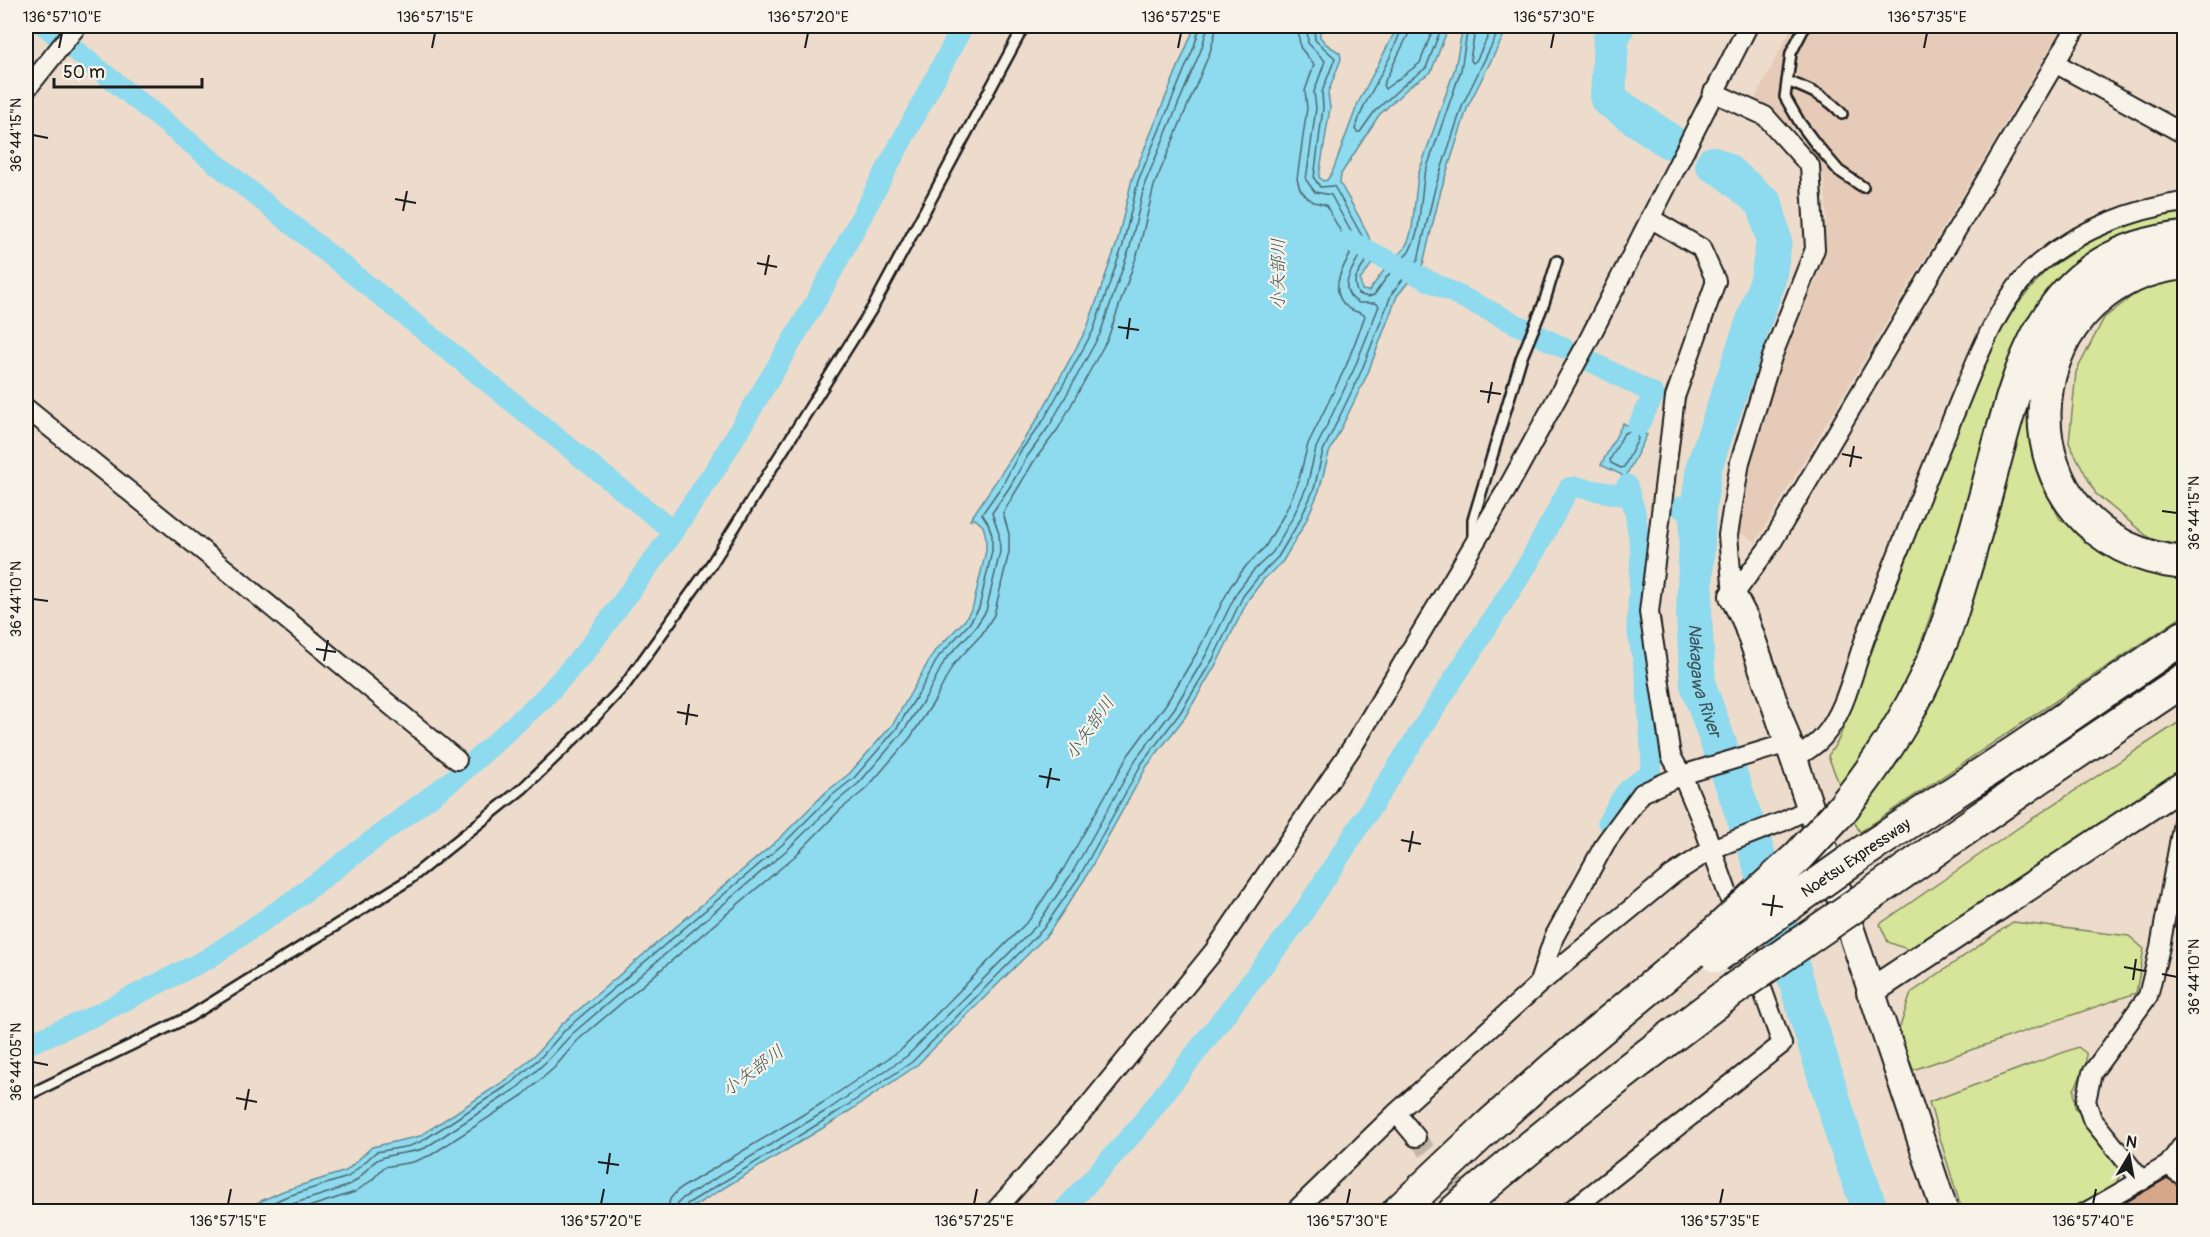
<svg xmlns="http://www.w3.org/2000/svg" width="2210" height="1237" viewBox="0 0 2210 1237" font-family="Pangolin,'Klee One',sans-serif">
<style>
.built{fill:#e6ccb8}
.green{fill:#d6e599;stroke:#79805a;stroke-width:1.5}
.water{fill:#8edaee;stroke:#608e9a;stroke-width:1.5}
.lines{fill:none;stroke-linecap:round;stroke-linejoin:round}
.shore{stroke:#4a6870;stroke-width:1.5}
.canal{stroke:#8edaee;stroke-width:21}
.river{stroke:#8edaee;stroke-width:36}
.building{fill:#d7a78a;stroke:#1c1c1c;stroke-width:1.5}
.street-tunnel{stroke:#c3b6a9;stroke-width:18;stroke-dasharray:18 9;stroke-linecap:butt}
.lane-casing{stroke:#1c1c1c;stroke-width:14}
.street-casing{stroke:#1c1c1c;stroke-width:22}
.secondary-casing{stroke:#1c1c1c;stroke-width:30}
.highway-casing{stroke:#1c1c1c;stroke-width:36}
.lane{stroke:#f7f3e8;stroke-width:9}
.street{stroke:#f7f3e8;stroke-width:18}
.secondary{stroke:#f7f3e8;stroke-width:26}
.highway{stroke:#f7f3e8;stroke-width:32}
.highway-bridge-casing{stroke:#1c1c1c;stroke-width:36;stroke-linecap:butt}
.highway-bridge{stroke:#f7f3e8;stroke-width:32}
.ticks{fill:none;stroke:#1c1c1c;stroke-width:2}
.labels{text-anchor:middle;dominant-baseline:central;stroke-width:4.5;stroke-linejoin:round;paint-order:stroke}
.street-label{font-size:16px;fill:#1c1c1c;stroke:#f7f3e8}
.water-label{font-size:18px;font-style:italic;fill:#3e555b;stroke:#f7f3e8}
.neatline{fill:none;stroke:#1c1c1c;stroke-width:2}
.ticks-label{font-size:15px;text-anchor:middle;fill:#1c1c1c}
</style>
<rect width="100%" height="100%" fill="#eddccc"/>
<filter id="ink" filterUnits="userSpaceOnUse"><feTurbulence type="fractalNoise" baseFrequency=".0167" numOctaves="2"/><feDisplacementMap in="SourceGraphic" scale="12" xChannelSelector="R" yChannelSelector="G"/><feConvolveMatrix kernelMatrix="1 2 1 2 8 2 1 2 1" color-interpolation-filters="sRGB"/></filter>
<g filter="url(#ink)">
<path class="built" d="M1792,26H2063L1756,542L1737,531L1749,467L1779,369L1818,275L1827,220L1824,177L1799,133L1755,99Z"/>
<path class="green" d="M2184,211V221L2129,232L2082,262L2023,333L1993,409L1966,515L1914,663L1884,725L1858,765L1840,786L1828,756L1839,739L1965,404L2007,317L2047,269L2107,231L2150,216Z
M2184,278V545L2153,541L2096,494L2069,443L2076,372L2104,318L2145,286Z
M2039,375L2034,409L2032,443L2040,480L2060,519L2092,541L2133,565L2184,576V615L1860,832L1851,816L1859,814L1909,742L1952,653L2028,393Z
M2184,719V770L1912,951L1888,942L1880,924L2021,826Z
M2013,922L2129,936L2144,949L2136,993L1913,1070L1899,1030L1911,993Z
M2078,1047L2086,1053V1065L2074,1090L2075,1107L2121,1173L2114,1187L2064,1211H1962L1929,1102Z"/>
<path class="water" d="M1195,26H1320V37L1326,44L1340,53L1341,59L1328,93L1330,108L1319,177L1323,181L1327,180L1332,173L1358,103L1398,26H1449L1431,72L1410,86L1379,115L1341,174L1340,183C1349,201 1380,245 1372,263C1369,269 1364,275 1360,280L1362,290L1369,291L1387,266L1404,249L1409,239L1412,228L1418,175L1455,68L1463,26H1507L1503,37L1468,106L1441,190L1423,264L1397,296L1367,375L1329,453L1319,491L1305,523L1283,561L1263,580L1248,600L1218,661L1185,717L1147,766L1084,880L1048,934L916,1066L836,1120L686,1211H239L283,1191L346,1171L372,1147L420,1136L509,1078L538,1052L562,1024L779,839L826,792L849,774L893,724L934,652L965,620L973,606L986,551V537L983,526L975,519L970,520L1038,418L1087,328L1117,243L1132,179Z
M1623,423L1629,426L1631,423L1644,429L1642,433L1647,435L1627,474L1630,484L1623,486L1622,475L1601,465Z"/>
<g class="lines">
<path class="shore" d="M1314,26L1315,40L1335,58L1322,92L1323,108L1314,178L1320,187L1334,186L1362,236L1367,256C1363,273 1349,275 1358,294L1368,297L1374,295L1392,270L1409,252L1414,241L1418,229L1424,176L1461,70L1468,26
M1403,26L1390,57L1364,106L1355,129L1357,132H1360L1375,111L1407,82L1426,68L1442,26
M1410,26L1409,33L1383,85L1385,89L1420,63L1434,26
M1476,26L1470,59L1473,63L1476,61L1493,26
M1633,431L1636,432L1638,439L1624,467L1621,468L1611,463L1610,460L1624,433Z
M253,1212L285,1197L348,1177L376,1152L410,1146L422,1141L513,1082L542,1056L566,1029L783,844L830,797L854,778L897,728L920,691L939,656L969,624L979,608L992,551V535L988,523L982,514L1003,484L1020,452L1043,421L1093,331L1123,245L1138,181L1194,47L1200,26
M271,1212C297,1200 326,1196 351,1184C363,1178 368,1164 379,1159C393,1152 411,1154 425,1148L517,1088L547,1061L572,1034L788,849L835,803L859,783L903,732L927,695L945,660L975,628L986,611L1000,552L999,534L992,513L1009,488L1027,457L1050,425L1100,334L1130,247L1145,183L1201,50L1208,26
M293,1212L355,1192L372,1180L384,1167L413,1162L431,1155L523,1095L554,1068L578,1040L795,856L841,809L866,789L910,738L935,700L953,665L982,634L994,615L1009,552V534L1003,513L1034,461L1058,429L1108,338L1139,249L1154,186L1210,52L1217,26
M667,1212L670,1199L678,1190L824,1102L902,1049L1030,919L1064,868L1129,754L1166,704L1198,651L1230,587L1246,566L1265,547L1285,513L1298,483L1308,444L1346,366L1365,316C1361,312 1354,312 1348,308C1329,293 1340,271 1350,255L1347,243L1326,205L1314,202L1307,197L1300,189L1297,179L1307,108L1305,91L1314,65L1300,47L1298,26
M676,1212L678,1203L683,1198L829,1109L907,1056L1037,925L1072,873L1136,759L1174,709L1206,655L1237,592L1253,571L1273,552L1293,517L1307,486L1316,448L1354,369L1379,306L1376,303H1359C1336,291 1351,272 1359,256L1355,239L1331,195L1315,192L1306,180L1316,108L1314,92L1325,61L1308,43L1307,26
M684,1212L687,1204L833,1115L912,1062L1043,929L1079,877L1142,763L1180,713L1213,659L1243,596L1259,576L1278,557L1300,520L1314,489L1323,451L1361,372L1392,293L1418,260L1435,188L1463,104L1501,26"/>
<path class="canal" d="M45,26L673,531
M1346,242H1351L1564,348
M1588,360L1654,394L1638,426
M1680,507L1698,511
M1608,822C1622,797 1623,789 1649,776L1652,762L1646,678L1637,627L1641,553L1635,512L1627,485
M26,1045L94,1016L209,958L295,899L459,775L544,698L587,650L662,548L717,467L820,294L963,26
M1062,1212L1137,1129L1300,918L1531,559L1569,488L1576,487L1626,496"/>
<g class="river">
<path d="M1617,26L1611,39L1608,99L1669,141"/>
<path id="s1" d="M1713,164L1726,171L1765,204L1774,241L1768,279L1704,467L1698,511L1694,616L1698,685L1758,856L1845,1140L1871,1212"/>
</g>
</g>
<path class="building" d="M2167,1178L2184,1188V1212H2109Z"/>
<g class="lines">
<path class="street-tunnel" d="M1416,1137L1473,1207"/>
<g class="lane-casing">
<path id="lane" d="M1805,26L1791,53L1785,97L1800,123L1815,143L1839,171L1863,187
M1787,81C1807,89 1829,97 1842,114
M1473,539V520L1521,359L1544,303L1557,261
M26,1096L189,1017L407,881L523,788L582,731L625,685L709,568L873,307L1024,26"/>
</g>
<g class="street-casing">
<path id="street" d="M2055,63L2184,134
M26,90L77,26
M1713,92L1765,116L1810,166L1815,249L1772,357L1740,462L1728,535L1733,596
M26,408L229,572L457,760
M1733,596L1771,544L2077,26
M1794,759C1804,752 1816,746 1823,737C1847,710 1854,666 1867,633C1895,560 1923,488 1953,417C1974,367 1997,299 2039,263C2079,230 2133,209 2184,202
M1538,985L1554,937L1606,842L1642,793L1682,775L1788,743
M1396,1113L1416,1137
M2168,1165L2184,1177
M2142,1181L2092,1119L2086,1101L2092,1073L2148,996L2160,947L2184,817
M994,1212L1089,1105L1214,951L1355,743L1507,489L1586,345L1748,26
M1294,1212L1396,1113L1538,985L1672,875L1712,849L1784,821L1810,808
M1569,1212L1782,1044L1702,822L1682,775L1671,756L1649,612L1675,397L1716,281L1701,248L1650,218
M2086,1212L2168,1165L2184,1143"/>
</g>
<g class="secondary-casing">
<path id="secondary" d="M1733,596L1745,619L1794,759L1945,1212
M1870,992L2184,784"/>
</g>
<g class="highway-casing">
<path id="highway" d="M2184,263C2002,282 1994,544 2184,563
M1842,809C1887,753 1926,688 1949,620C1965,571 1979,521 1992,471C2022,358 2047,253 2184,238
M1860,854L2020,749L2184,637
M1876,891L2040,777L2184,680
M1398,1212L1490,1125L1555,1067L1711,937
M1454,1212C1544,1133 1639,1061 1734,989"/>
</g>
<use href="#lane" class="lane"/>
<use href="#street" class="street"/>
<use href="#secondary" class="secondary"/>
<use href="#highway" class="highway"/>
<g class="highway-bridge-casing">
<path id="highway-bridge" d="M1711,937L1799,856L1842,809
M1717,956L1860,854
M1734,989L1876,891"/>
</g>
<use href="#highway-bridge" class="highway-bridge"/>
</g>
</g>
<path class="ticks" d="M59,48L62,33M432,48L435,33M805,48L808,33M1178,48L1181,33M1551,48L1554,33M1924,48L1927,33M33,135L48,138M395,199L416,203M403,211L407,191M757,263L777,267M765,275L769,255M1118,327L1139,330M1127,339L1130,318M1480,391L1501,394M1488,403L1492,382M1842,454L1862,458M1850,467L1854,446M2162,511L2177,513M33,599L48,601M316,649L336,652M324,661L328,640M677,712L698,716M686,725L689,704M1039,776L1060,780M1047,788L1051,768M1401,840L1421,844M1409,852L1413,831M1762,904L1783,907M1771,916L1774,895M2124,967L2145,971M2162,974L2177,977M2133,980L2136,959M33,1062L48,1065M236,1098L257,1102M245,1110L249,1089M598,1162L619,1165M607,1174L610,1153M228,1204L231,1189M601,1204L604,1189M974,1204L977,1189M1347,1204L1350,1189M1720,1204L1723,1189M2093,1204L2096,1189"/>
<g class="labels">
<g class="street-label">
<text transform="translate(1856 858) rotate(-34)">Noetsu Expressway</text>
</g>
<g class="water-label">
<text transform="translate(1278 274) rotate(-90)">小矢部川</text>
<text stroke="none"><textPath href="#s1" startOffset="556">Nakagawa River</textPath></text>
<text transform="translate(1090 728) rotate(-55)">小矢部川</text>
<text transform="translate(753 1071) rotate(-37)">小矢部川</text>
</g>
</g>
<rect width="2210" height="1237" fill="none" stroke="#f7f3e8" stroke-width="66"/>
<g transform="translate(2129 1156) rotate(10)" stroke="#f7f3e8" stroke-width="4.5" paint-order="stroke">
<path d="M0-4.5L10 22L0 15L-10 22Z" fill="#1c1c1c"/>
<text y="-9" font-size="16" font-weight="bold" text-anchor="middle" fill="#1c1c1c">N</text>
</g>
<path d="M54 78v9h148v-9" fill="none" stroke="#1c1c1c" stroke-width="3"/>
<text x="63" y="78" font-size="18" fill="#1c1c1c" stroke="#f7f3e8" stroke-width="4.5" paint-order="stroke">50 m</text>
<rect x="33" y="33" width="2144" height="1171" class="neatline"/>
<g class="ticks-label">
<text x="62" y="22">136°57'10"E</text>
<text x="435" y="22">136°57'15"E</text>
<text x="808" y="22">136°57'20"E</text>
<text x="1181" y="22">136°57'25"E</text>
<text x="1554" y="22">136°57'30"E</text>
<text x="1927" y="22">136°57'35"E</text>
<text transform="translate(16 135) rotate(-90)" y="5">36°44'15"N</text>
<text transform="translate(2194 513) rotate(-90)" y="5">36°44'15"N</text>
<text transform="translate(16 599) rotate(-90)" y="5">36°44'10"N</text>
<text transform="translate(2194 977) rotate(-90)" y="5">36°44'10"N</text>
<text transform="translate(16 1062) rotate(-90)" y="5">36°44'05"N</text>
<text x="228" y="1226">136°57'15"E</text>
<text x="601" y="1226">136°57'20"E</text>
<text x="974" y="1226">136°57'25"E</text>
<text x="1347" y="1226">136°57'30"E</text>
<text x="1720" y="1226">136°57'35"E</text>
<text x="2093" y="1226">136°57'40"E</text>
</g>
</svg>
